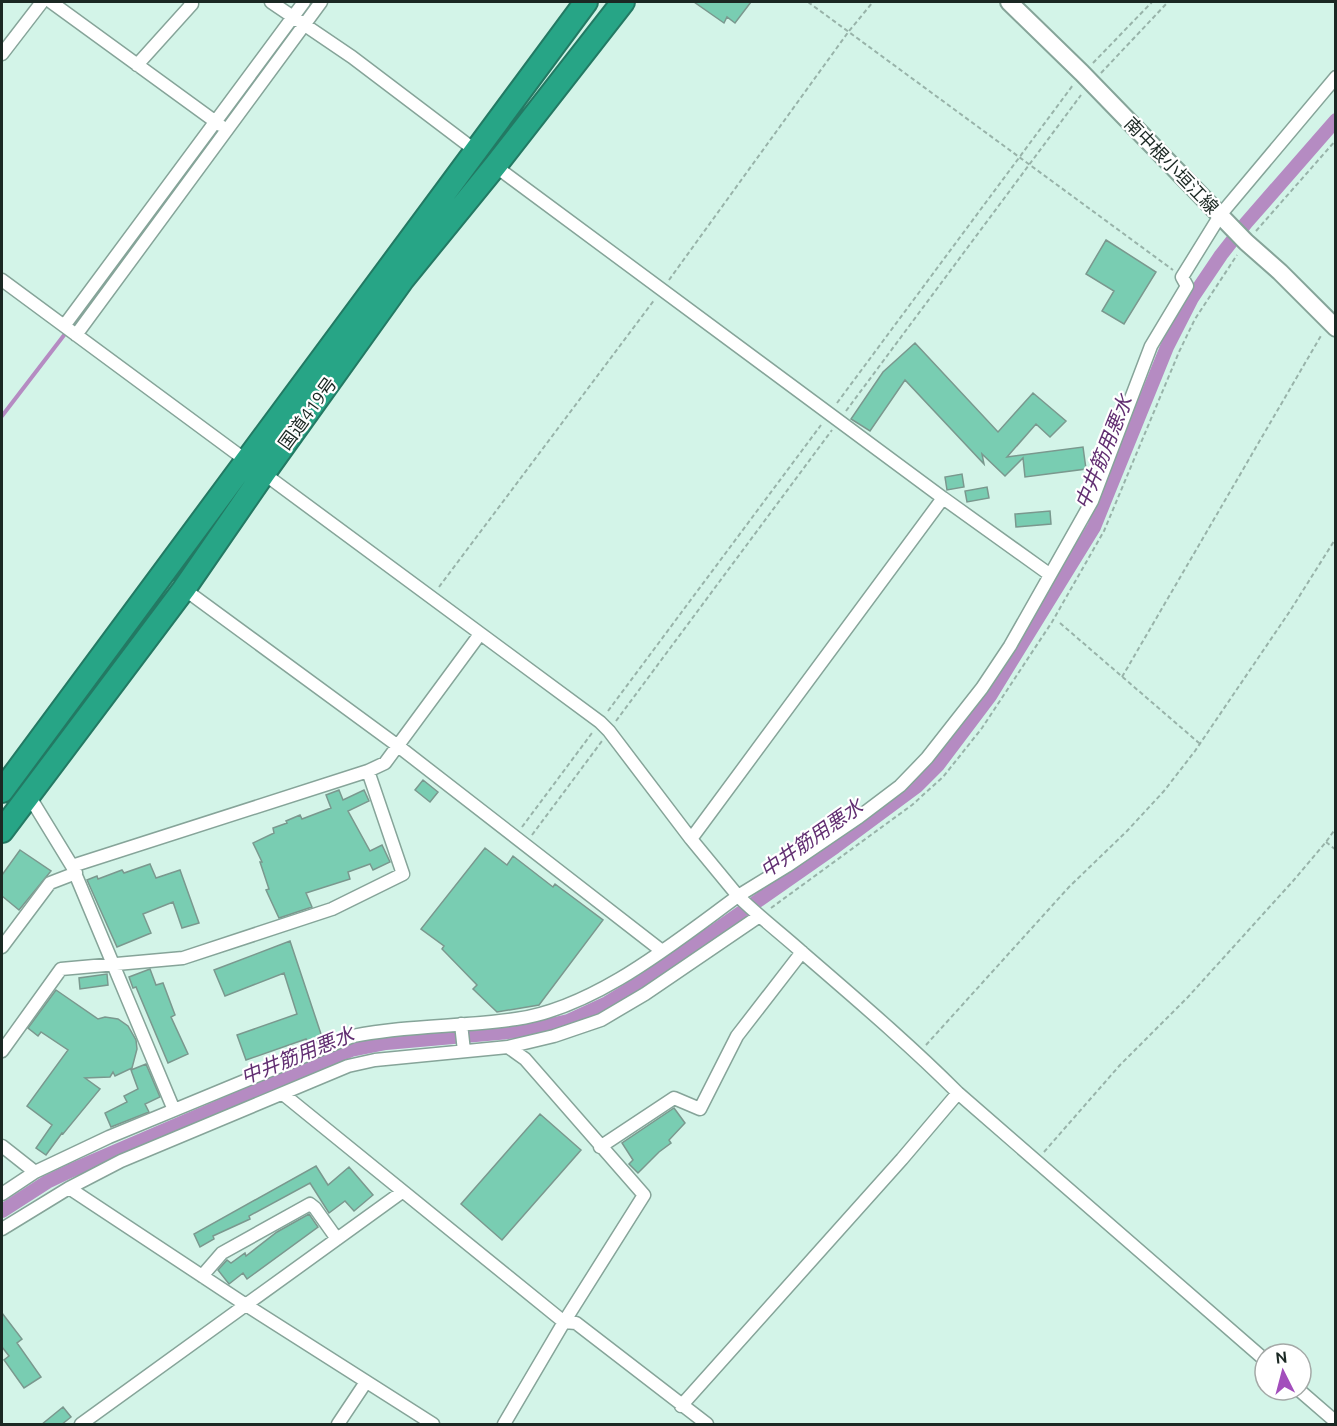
<svg xmlns="http://www.w3.org/2000/svg" width="1337" height="1426" viewBox="0 0 1337 1426" font-family="Ubuntu,'Noto Sans JP',sans-serif">
<style>
.lines{fill:none;stroke-linecap:round;stroke-linejoin:round}
.stream{stroke:#b58bc2;stroke-width:4}
.canal{stroke:#b58bc2;stroke-width:14}
.building{fill:#79cdb2;stroke:#7a988e;stroke-width:1.5}
.street-casing{stroke:#86a499;stroke-width:15}
.secondary-casing{stroke:#86a499;stroke-width:20}
.highway-casing{stroke:#237963;stroke-width:26}
.path{stroke:#98b3a9;stroke-width:2;stroke-dasharray:4.5 3;stroke-linecap:butt}
.street{stroke:#fff;stroke-width:12}
.secondary{stroke:#fff;stroke-width:16}
.highway{stroke:#27a586;stroke-width:22}
.labels{text-anchor:middle;dominant-baseline:central;stroke-width:4.5;stroke-linejoin:round;paint-order:stroke}
.street-label{font-size:18px;fill:#1b2823;stroke:#fff}
.water-label{font-size:20px;font-style:italic;fill:#612e71;stroke:#fff}
</style>
<rect width="100%" height="100%" fill="#d3f4e8"/>
<g class="lines">
<path class="stream" d="M2,416L68,330"/>
<path class="canal" d="M2,1211L47,1182L70,1171L351,1050L386,1043L531,1030L568,1021L607,1003L643,981L835,847L916,787L938,765L990,696L1094,527L1167,347L1192,298L1221,255L1246,223L1336,120"/>
</g>
<path class="building" d="M694,2H751L735,23L727,17L724,23Z
M1106,240L1156,272L1124,324L1102,311L1114,291L1086,274Z
M915,343L998,432L1033,393L1066,421L1050,437L1036,424L1007,457L1083,447L1086,469L1025,477L1023,458L1005,476L982,454L984,464L905,380L870,431L851,419L883,372Z
M962,474L964,487L947,490L945,477Z
M987,487L989,498L967,502L965,491Z
M1050,511L1051,524L1016,527L1015,514Z
M423,780L438,792L430,802L415,790Z
M339,790L343,800L364,790L369,801L348,811L370,851L382,845L390,862L373,870L370,864L348,872L350,879L306,893L312,907L279,918L266,890L269,889L260,862H262L253,843L274,833L273,828L287,823L286,821L300,815L302,819L331,808L326,795Z
M485,848L507,865L513,856L553,887L555,884L603,920L539,1005L497,1012L473,989L477,985L442,949L444,946L421,929Z
M20,850L51,871L19,910L2,896V875Z
M150,864L156,878L180,870L199,923L182,928L173,902L143,914L151,933L117,947L87,880L97,876L98,879L122,870L124,873Z
M290,941L323,1040L308,1046L306,1039L246,1060L237,1035L297,1014L284,973L225,996L214,970Z
M150,969L156,985L163,983L175,1015L171,1017L188,1054L168,1063L136,987L133,988L129,977Z
M107,974L108,985L80,989L79,978Z
M56,990L98,1019L105,1017L118,1019L128,1026L136,1040L137,1049L132,1068L115,1076L113,1072L110,1077L85,1078L100,1089L63,1134L62,1133L46,1155L36,1148L52,1125L27,1106L68,1050L41,1032L38,1036L28,1028Z
M146,1064L160,1097L145,1104L149,1112L111,1127L105,1113L127,1102L124,1096L138,1089L131,1070Z
M674,1108L685,1123L669,1140L671,1143L659,1152L638,1173L629,1164L633,1160L622,1143Z
M540,1114L581,1150L502,1240L461,1204Z
M316,1166L328,1185L349,1167L373,1195L354,1211L345,1201L329,1213L310,1183L249,1216L250,1219L213,1236L214,1239L200,1247L194,1234Z
M309,1214L318,1227L247,1279L243,1273L229,1284L218,1270L227,1260L231,1263L245,1253L246,1256L277,1232Z
M2,1313L22,1339L17,1343L41,1377L24,1388L4,1360L9,1356L2,1347Z
M63,1407L71,1417L61,1425H41Z"/>
<g class="lines">
<g class="street-casing">
<path id="street" d="M51,2L220,125
M271,2L352,57L476,151
M2,54L42,2
M137,65L192,4L190,2
M495,166L943,498
M2,280L600,722L609,731L691,839L738,896C675,942 595,1008 516,1019C462,1027 407,1025 353,1036L109,1137L35,1172L2,1194
M64,326L304,2
M76,335L321,2
M184,589L398,746L662,951
M28,794L72,866L174,1110
M691,839L943,498L1049,574
M72,866L368,771L385,763L480,634
M2,947L50,883L76,873
M461,1024L464,1051
M508,1047L554,1036L601,1020L645,994L758,917
M2,1051L61,969L183,958L332,909L403,874L368,771
M283,1094L564,1322L576,1323L707,1424
M2,1146L35,1172
M600,1147L674,1098L700,1109L737,1036L802,952
M69,1188L246,1305L433,1424
M2,1229L69,1188L121,1161L348,1066L375,1060L508,1047L525,1059L644,1195L564,1322L504,1424
M202,1276L222,1253L310,1204L315,1208L337,1239
M1265,1360L958,1093C909,1044 856,999 804,954C782,934 759,917 738,896L787,866L859,817L900,786L927,758L982,688L1010,646L1092,501L1151,346L1187,286L1182,277L1221,214L1336,77
M1299,1390L1336,1422
M681,1406L902,1159L958,1093
M81,1424L402,1192
M338,1424L366,1382"/>
</g>
<g class="secondary-casing">
<path id="secondary" d="M1009,2L1082,73L1246,242L1280,272L1336,328"/>
</g>
<g class="highway-casing">
<path id="highway" d="M2,791L586,2
M2,831L184,589L264,473L403,279L495,166L623,2"/>
</g>
<path class="path" d="M808,2L1173,270
M1093,63L1152,2
M1101,73L1168,2
M1256,231L1336,140
M669,280L849,31L873,2
M837,403L1073,85
M846,411L1081,95
M439,587L655,299
M1060,623L1199,743
M1122,677L1322,334
M608,711L821,425
M616,721L832,430
M522,827L592,733
M532,835L602,741
M1326,842L1336,850
M771,908L912,805L943,777L982,728L1052,622L1104,531L1179,352L1195,319L1237,255
M926,1045L1069,887L1127,831L1164,791L1195,751L1290,611L1336,538
M1044,1152L1120,1065L1188,997L1293,881L1326,842L1336,828"/>
<use href="#street" class="street"/>
<use href="#secondary" class="secondary"/>
<use href="#highway" class="highway"/>
</g>
<g class="labels">
<g class="street-label">
<text transform="translate(1172 165) rotate(46)">南中根小垣江線</text>
<text transform="translate(307 413) rotate(-54)">国道419号</text>
</g>
<g class="water-label">
<text transform="translate(1103 452) rotate(-68)">中井筋用悪水</text>
<text transform="translate(811 838) rotate(-35)">中井筋用悪水</text>
<text transform="translate(297 1055) rotate(-22)">中井筋用悪水</text>
</g>
</g>
<rect width="1337" height="1426" fill="none" stroke="#1b2823" stroke-width="6"/>
<g transform="translate(1283 1372) rotate(354)"><circle r="28" fill="#ffffff" stroke="#a4a9a7" stroke-width="1.5"/>
<path d="M0-4.5L10 22L0 15L-10 22Z" fill="#a34ebc"/>
<text y="-9" font-size="16" font-weight="bold" text-anchor="middle" fill="#1b2823">N</text>
</g>
</svg>
